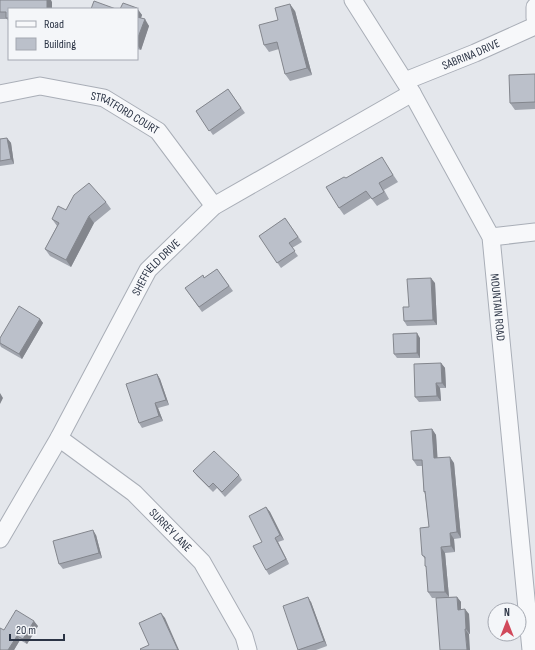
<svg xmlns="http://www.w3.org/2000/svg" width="535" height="650" viewBox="0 0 535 650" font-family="'Sofia Sans Condensed',sans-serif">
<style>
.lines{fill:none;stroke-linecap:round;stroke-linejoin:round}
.street-casing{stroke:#a9aeb7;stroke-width:19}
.street{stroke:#f7f8fa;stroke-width:17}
.wall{fill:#a1a5ae}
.shaded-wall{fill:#83868d}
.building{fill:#bbc0ca;stroke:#83868d}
.labels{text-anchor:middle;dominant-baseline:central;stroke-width:3;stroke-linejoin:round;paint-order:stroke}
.street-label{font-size:12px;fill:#2b3445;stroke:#f4f6f9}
</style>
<rect width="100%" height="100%" fill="#e4e7ec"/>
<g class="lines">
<g class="street-casing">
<g id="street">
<path id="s1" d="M353,0L412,93L491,237L531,650"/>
<path d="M535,7V18"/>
<path id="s2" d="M405,81L475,53L535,26"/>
<path id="s3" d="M0,94L40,86L104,98L158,131L214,206"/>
<path d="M491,237L535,232"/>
<path id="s4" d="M59,438L134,493L202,562L244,636L248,650"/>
<path id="s5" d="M0,539L59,438L148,270L214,206L412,93"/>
</g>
</g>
<use href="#street" class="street"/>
</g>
<path class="wall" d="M0,0L52,2V9H9V22L7,19H0Z
M137,9L142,15L141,18L149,26L141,50L137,49Z
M295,11L312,75L290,81L285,74L279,49L269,52L264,45L278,20Z
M535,74V109L515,110L510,103Z
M228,89L245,113L213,135L196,111Z
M7,138L11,143L14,164L0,166V139Z
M386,164L398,182L384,190L389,199L377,206L371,198L344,215L339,208L346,178Z
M106,202L111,209L94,223L71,267L50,256L45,249L57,226L52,219L66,210Z
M285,218L302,242L292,248L298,256L281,268L259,236Z
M217,269L233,291L202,312L185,288L204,278Z
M435,283L437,325L407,326L404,321L409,307Z
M40,319L43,323L22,359L1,347L0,345V338Z
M420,338V358H397L394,354Z
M441,363L445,368L446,388H440L441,401L419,402L415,397Z
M157,374L160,379L169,405L158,408L163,421L142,428L139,423Z
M432,429L436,435L437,458L454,463L461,538L454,539L455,552L445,553L449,597H457L461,602V610L469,614L470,634H469L436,598H432L428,592L427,568L425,566V559L422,555L429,527L425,494L424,492L422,466H417L413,460Z
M193,471L239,475L242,480L225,497L217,488L213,492L197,476Z
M266,507L270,512L284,540L278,542L289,564L269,575L266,570L262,542Z
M96,535L102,558L63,569L59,564Z
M311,602L327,646L316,650H298Z
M38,626L27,644L20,640L14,650H0L4,630Z"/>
<path class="shaded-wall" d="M47,0H51L52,2V9H47Z
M290,4L295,11L312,75L307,68Z
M137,8L142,15L139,23L137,19Z
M145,19L149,26L141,50L137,45V40Z
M7,138L11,143L14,164L11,159Z
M89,216L94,223L71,267L66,260Z
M431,278L435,283L437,325L433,320Z
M40,319L43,323L22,359L19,354Z
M417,333L420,338V358L417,353Z
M441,363L445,368L446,388L442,383Z
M157,374L160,379L169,405L166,400Z
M436,383L440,388L441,401L437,396Z
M0,393L3,398L0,404Z
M155,403L158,408L163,421L159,416Z
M432,429L436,435L438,464L434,458Z
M450,457L454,463L461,538L457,532Z
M266,507L270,512L284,540L280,535Z
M93,530L96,535L102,558L99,553Z
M450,533L454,539L455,552L451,546Z
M275,538L278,542L289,564L286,559Z
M441,547L445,553L449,597L445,592Z
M308,597L311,602L327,646L324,641Z
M457,597L461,602V615L458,610Z
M465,609L469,614L470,634L466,629Z
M161,613L165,618L179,650H178Z
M34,621L38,626L27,644L23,639Z
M465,629L469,634L470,650H467Z
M17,636L20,640L14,650H8Z"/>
<path class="building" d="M0,0H47V9H9V18H6V12H0Z
M94,1L116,9H91Z
M123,3L137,8V9H120Z
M290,4L307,68L285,74L277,42L264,45L259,25L278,20L275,8Z
M137,17L145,19L137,40Z
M535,74V102L510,103L509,75Z
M228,89L241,108L209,131L196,111Z
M7,138L11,159L0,161V139Z
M382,157L393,175L379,183L384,192L372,199L366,191L339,208L326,187L344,177L346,178Z
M89,183L106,202L89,216L66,260L45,249L59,223L52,219L58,206L66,210L74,195Z
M285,218L298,237L289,243L295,251L277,263L259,236Z
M217,269L229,286L199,307L185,288L203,275L204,278Z
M431,278L433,320L404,321L403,307H409L407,279Z
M19,306L40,319L19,354L0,343V338Z
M417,333V353L394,354L393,334Z
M441,363L442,383H436L437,396L415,397L414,364Z
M157,374L166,400L155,403L159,416L139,423L126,384Z
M432,429L434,458L450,457L457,532L450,533L451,546L441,547L445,592H428L426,566H425V557L422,555L420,528L429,527L425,491L424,492L422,460H413L411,431Z
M214,451L239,475L222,492L213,483L209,487L193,471Z
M266,507L280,535L275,538L286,559L266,570L253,546L262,542L249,516Z
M93,530L99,553L59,564L53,541Z
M308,597L324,641L298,650L283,606Z
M457,597L458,610L465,609L466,629H465L467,650H440L436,598Z
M16,610L34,621L23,639L17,636L8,650H0V628L4,630Z
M161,613L178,650H141L140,649L149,645L139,623Z"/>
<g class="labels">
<g class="street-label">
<text stroke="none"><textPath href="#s2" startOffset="71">SABRINA DRIVE</textPath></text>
<text stroke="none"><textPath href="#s3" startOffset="131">STRATFORD COURT</textPath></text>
<text stroke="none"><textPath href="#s5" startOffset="314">SHEFFIELD DRIVE</textPath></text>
<text stroke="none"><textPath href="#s1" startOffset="345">MOUNTAIN ROAD</textPath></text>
<text stroke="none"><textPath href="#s4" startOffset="145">SURREY LANE</textPath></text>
</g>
</g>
<rect x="8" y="8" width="130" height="52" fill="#f4f6f9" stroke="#a4a8b1"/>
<rect x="16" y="21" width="20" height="6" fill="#f7f8fa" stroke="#a4a8b1"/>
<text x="44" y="28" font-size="12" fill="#2b3445">Road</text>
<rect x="16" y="38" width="20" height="12" fill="#bbc0ca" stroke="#a4a8b1"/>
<text x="44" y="48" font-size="12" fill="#2b3445">Building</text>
<g transform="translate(507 622)"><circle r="19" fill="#f4f6f9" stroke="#a4a8b1"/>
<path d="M0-3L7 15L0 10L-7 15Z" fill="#d1495b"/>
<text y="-6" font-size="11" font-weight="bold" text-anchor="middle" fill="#2b3445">N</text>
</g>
<path d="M10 634v6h54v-6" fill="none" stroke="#2b3445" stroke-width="2"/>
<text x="16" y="634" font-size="12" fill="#2b3445" stroke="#f4f6f9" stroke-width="3" paint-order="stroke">20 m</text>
</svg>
